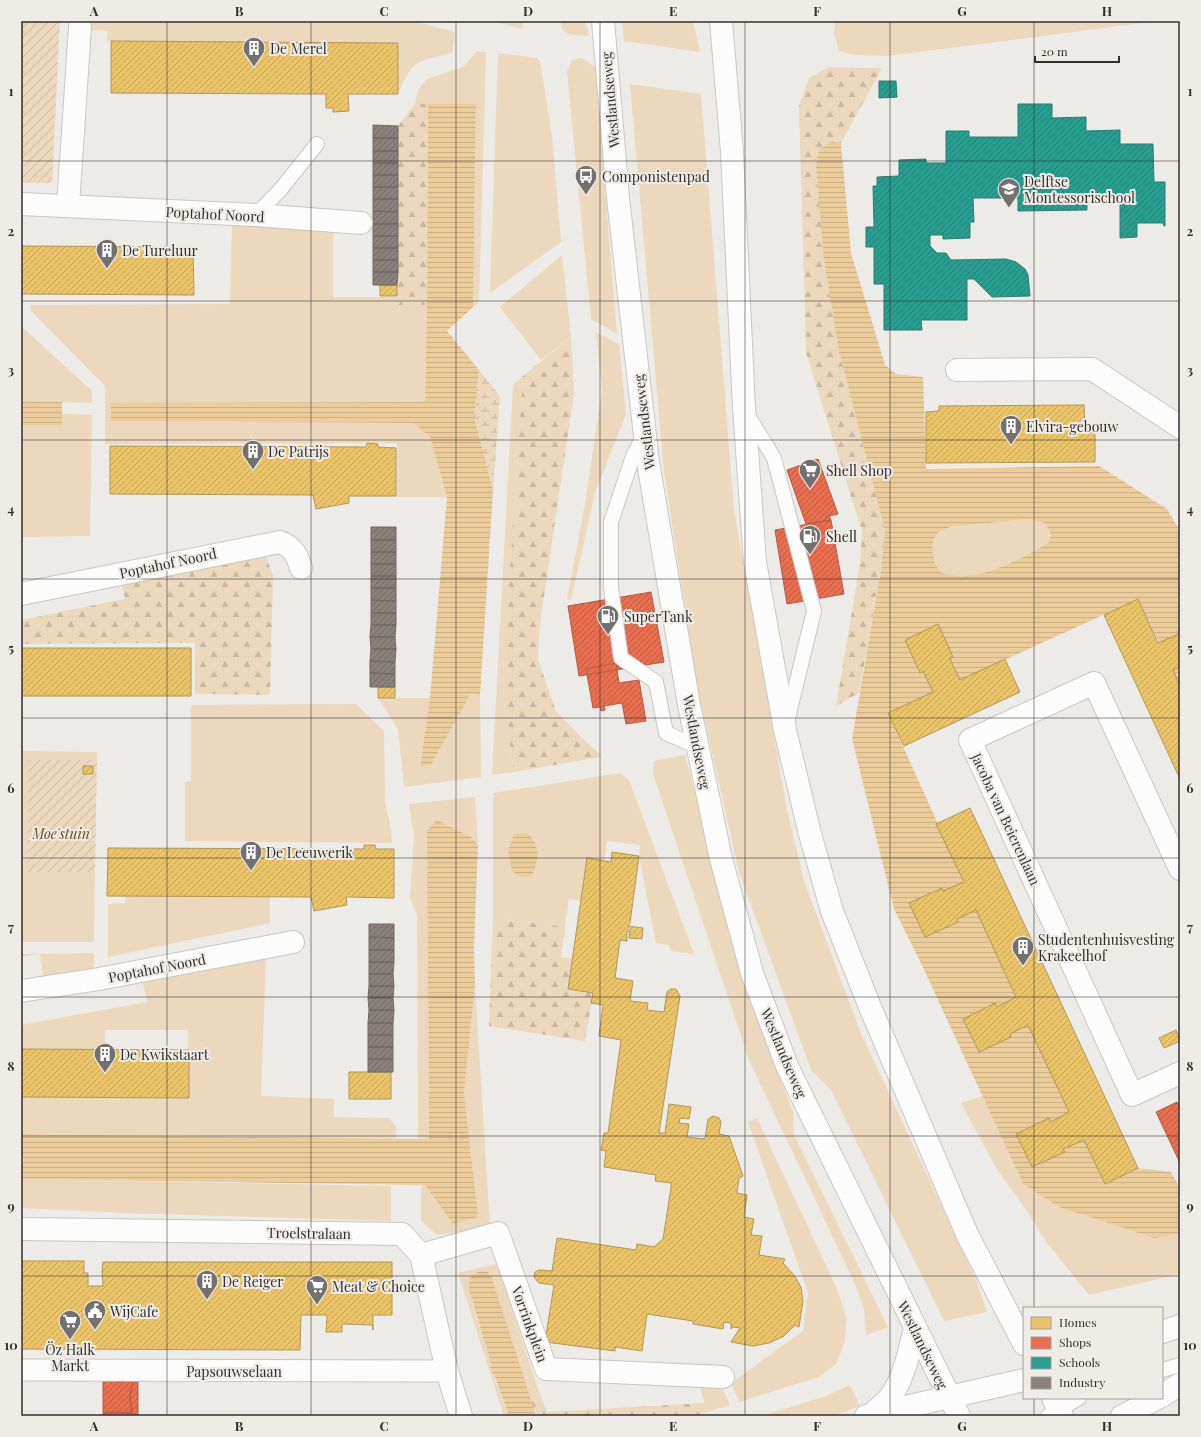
<svg xmlns="http://www.w3.org/2000/svg" width="1201" height="1437" viewBox="0 0 1201 1437" font-family="'Playfair Display',serif">
<style>
.grass{fill:#ebd8bd}
.forest{fill:url(#forest-firs)}
.wetland{fill:url(#wetland-marsh)}
.garden{fill:url(#garden-furrows)}
.water{fill:url(#water-rules);fill-rule:evenodd}
.homes{fill:url(#homes-hatch);stroke:#b29858}
.shops{fill:url(#shops-hatch);stroke:#b15c46}
.schools{fill:url(#schools-hatch);stroke:#2c7c72}
.industry{fill:url(#industry-hatch);stroke:#706965}
.lines{fill:none;stroke-linecap:round;stroke-linejoin:round}
.service-casing{stroke:#c9c7c5;stroke-width:16}
.pedestrian-casing{stroke:#c9c7c5;stroke-width:23}
.minor-casing{stroke:#c9c7c5;stroke-width:24}
.tertiary-casing{stroke:#c9c7c5;stroke-width:24}
.secondary-casing{stroke:#c9c7c5;stroke-width:24}
.service{stroke:#fcfcfc;stroke-width:14}
.pedestrian{stroke:#fcfcfc;stroke-width:21}
.minor{stroke:#fcfcfc;stroke-width:22}
.tertiary{stroke:#fcfcfc;stroke-width:22}
.secondary{stroke:#fcfcfc;stroke-width:22}
.grid{fill:none;stroke:#32302e;stroke-width:1;stroke-opacity:0.55}
.labels{text-anchor:middle;dominant-baseline:central;stroke-width:4;stroke-linejoin:round;paint-order:stroke}
.poi-label{font-size:14px;fill:#32302e;stroke:#efebe6;text-anchor:start}
.street-label{font-size:14px;fill:#32302e;stroke:#efebe6}
.park-label{font-size:14px;font-style:italic;fill:#694a17;stroke:#efebe6}
.neatline{fill:none;stroke:#32302e;stroke-width:1.5}
.grid-label{font-size:13px;text-anchor:middle;font-weight:bold;fill:#32302e}
</style>
<defs>
<pattern id="forest-firs" width="22" height="20" patternUnits="userSpaceOnUse"><rect width="22" height="20" fill="#ebd8bd"/><path d="M5 1l3.5 6h-7zM16 11l3.5 6h-7z" fill="#cabaa3"/></pattern>
<pattern id="wetland-marsh" width="20" height="14" patternUnits="userSpaceOnUse"><rect width="20" height="14" fill="#ebd8bd"/><path d="M1 5h8M5 5V1M11 12h8M15 12V8" fill="none" stroke="#cabaa3"/></pattern>
<pattern id="garden-furrows" width="10" height="10" patternUnits="userSpaceOnUse"><rect width="10" height="10" fill="#ebd8bd"/><path d="M-1 1l2-2M0 10L10 0M9 11l2-2" fill="none" stroke="#cabaa3"/></pattern>
<pattern id="water-rules" width="6" height="5" patternUnits="userSpaceOnUse"><rect width="6" height="5" fill="#edcc9c"/><path d="M0 2.5h6" fill="none" stroke="#ccb087"/></pattern>
<pattern id="homes-hatch" width="6" height="6" patternUnits="userSpaceOnUse"><rect width="6" height="6" fill="#e9c46a"/><path d="M-1 1l2-2M0 6l6-6M5 7l2-2" fill="none" stroke="#c8a95c"/></pattern>
<pattern id="shops-hatch" width="6" height="6" patternUnits="userSpaceOnUse"><rect width="6" height="6" fill="#e76f51"/><path d="M-1 1l2-2M0 6l6-6M5 7l2-2" fill="none" stroke="#bc5c44"/></pattern>
<pattern id="schools-hatch" width="6" height="6" patternUnits="userSpaceOnUse"><rect width="6" height="6" fill="#2a9d8f"/><path d="M-1 1l2-2M0 6l6-6M5 7l2-2" fill="none" stroke="#258075"/></pattern>
<pattern id="industry-hatch" width="6" height="6" patternUnits="userSpaceOnUse"><rect width="6" height="6" fill="#8a817c"/><path d="M-1 1l2-2M0 6l6-6M5 7l2-2" fill="none" stroke="#716a66"/></pattern>
</defs>
<rect width="100%" height="100%" fill="#edebe8"/>
<path class="grass" d="M91,21H413L455,32L452,53C417,62 413,58 398,94V43L107,41L108,31L90,30Z
M492,21H522L523,29Z
M561,21H585L589,36L571,35L562,30Z
M622,21H693L700,52L624,41Z
M835,21H1158L888,56L854,55L839,51L834,34Z
M477,51L486,52L479,302L473,307L476,104H415L418,90L427,79L463,67Z
M498,53L537,58L540,61L552,135L561,242L490,293Z
M582,58L595,67L617,334L591,319L567,72L572,60Z
M630,84L701,94L734,510L787,810L804,881L860,1031L976,1280L987,1312L944,1321L831,1090L811,1070L739,872L698,690L664,472Z
M232,226H295L333,233V297H397V305H427L425,402L111,403V421L413,423L430,437L447,497H397V443L105,444V386L31,311L30,305L230,304Z
M562,255L571,337L541,360L500,307Z
M21,326L92,391V403L21,401Z
M596,332L619,344L626,414L595,493L571,600H567L585,504L602,390Z
M523,376L502,688L514,772L492,775L513,385Z
M61,414L92,415L90,536L21,537L22,425H61Z
M1029,519L1045,523L1051,534L1048,543C1027,556 991,575 965,576C957,577 948,574 940,572C933,561 928,544 938,533C940,530 946,529 950,527Z
M470,695L480,696L481,777L404,787L398,729L378,698H430L420,767L431,765Z
M356,704L384,731L385,802L391,829L392,843L185,841V782L191,781V705Z
M21,751L97,752V760H28L27,872H95L94,942H21Z
M685,755L723,903L778,1073L793,1112L794,1135L888,1327L866,1335L864,1309L855,1284L749,1060L653,774L654,761Z
M620,773L629,780L694,954L671,951L669,945L656,943L639,856L640,845L607,841L604,861L581,901L569,899L565,927L493,918V793Z
M475,797L478,845L471,837L437,820L427,830L429,1139H418L417,914L410,898L414,836L409,804Z
M126,896L270,897V923L108,957V904L125,903Z
M94,953V971L43,977L40,954L21,957V954Z
M266,958L261,1096L334,1099V1117L389,1118L396,1126V1138L21,1134V1097L189,1098L188,1030H105V1050L21,1049V1025L147,1002L143,983Z
M475,985L490,1227L437,1235L421,1221V1185H425L453,1224L478,1217L464,1093Z
M982,1096L1023,1184L1059,1207L1154,1238L1180,1234V1274L1089,1295L1047,1243L1027,1211L996,1168L961,1103Z
M757,1118L837,1289L847,1319L844,1344L836,1364L819,1377L739,1402L731,1383L803,1331L808,1293L748,1122Z
M21,1179L391,1186V1221L123,1213L21,1208Z
M497,1264L537,1386L526,1389L490,1273L482,1272L475,1274L472,1303L492,1367L490,1368L509,1416H504L458,1273Z
M698,1381L720,1383L730,1405L707,1412Z
M850,1385L860,1406L833,1416H761L823,1397Z"/>
<path class="forest" d="M829,67L882,68L841,143L831,142L824,260L839,351L885,531L881,570L859,693L836,706L860,564L862,531L806,353L799,105L809,78Z
M415,104H428L427,305H397L398,126Z
M571,337L574,394L540,623L538,660L556,711L580,736L601,755L600,757L514,772L502,688L523,376Z
M264,551L273,576L270,695L195,694V643L21,644V620L125,599L121,580Z
M493,918L565,927L561,957L573,959L568,989L593,993L585,1041L489,1026Z
M537,1386L547,1412L704,1403L707,1412L694,1416H536L526,1389Z"/>
<path class="wetland" d="M479,370L500,396L493,490L474,417Z"/>
<path class="garden" d="M21,21H60L52,183H21Z
M28,760H97L95,872H27Z"/>
<path class="water" d="M428,104H476L473,307L447,331L479,370L474,417L493,490L480,696L470,695L431,765L420,767L430,698L447,497L430,437L413,423L111,421V403L425,402L427,305Z
M831,142L841,143L851,253L885,365L896,374L923,377L926,469L1099,466L1167,509L1180,531V686L1138,599L888,713L1016,997L1105,1184L1138,1168L1171,1172L1180,1188V1234L1154,1238L1059,1207L1023,1184L920,961L894,909L852,739L881,570L885,531L839,351L824,260L816,166L819,150ZM1029,519L1045,523L1051,534L1048,543C1026,556 991,575 965,576C957,577 948,574 940,572C933,561 928,544 938,533C940,530 946,529 950,527Z
M21,401L62,402V425H22L21,463Z
M437,820L471,837L478,845L474,947L475,985L464,1093L478,1217L453,1224L425,1185L21,1179V1134L429,1139L427,830Z
M527,833C541,845 539,862 531,877H521L512,871L508,850L514,834Z
M481,1271L482,1272L487,1271L492,1278L536,1416H509L494,1375H493L490,1367H492L470,1293L469,1282L471,1275Z"/>
<path class="homes" d="M111,41L398,43V94H348L349,111L333,112V108H326V94L111,93Z
M21,246L193,247L194,295L21,294Z
M380,285H397V296H380Z
M1084,405L1085,423H1090V430H1095V462L926,463V412L939,411V406Z
M367,443L378,444V447L396,448V496H349V503L316,509L313,495L110,494V446L366,447Z
M1138,599L1158,643L1179,634L1178,631L1180,629V667L1173,670L1180,686V779L1104,615Z
M938,624L953,657L950,659L960,680L1005,659L1020,692L904,746L888,713L933,692L923,671L920,673L905,640Z
M21,648H191V696H21Z
M378,687H395V698H378Z
M83,766H93V774H83Z
M970,808L1138,1168L1105,1184L1084,1140L1063,1149L1065,1152L1032,1167L1016,1134L1049,1118L1051,1122L1069,1112L1028,1025L1010,1034L1011,1037L979,1052L963,1019L995,1003L997,1007L1016,997L976,910L957,919L958,922L925,937L909,903L942,888L943,891L964,882L936,824Z
M364,845H375L376,849H394V898L346,897L347,905L314,911L311,897L107,896L108,848L364,849Z
M612,852L639,856L630,923L628,926L643,928L642,939L629,938L630,932L627,931V941L620,940L615,978L633,981L630,1001L648,1003L647,1010L664,1012L667,992L670,989H676L680,996L659,1133H665L669,1104L691,1107L689,1119L680,1118L679,1123L689,1124L687,1137L705,1139L708,1119L713,1116L719,1118L721,1122L719,1134L729,1136L743,1176L739,1178L737,1193L747,1195L744,1217L754,1219L751,1235L762,1236L759,1255L785,1259L783,1263L794,1275L801,1287L803,1301L799,1327L795,1325L784,1336L769,1343L753,1346L731,1342L740,1328L732,1327L731,1329V1323L724,1322L723,1329L693,1324V1321L647,1314L642,1351L615,1347V1351L545,1342L554,1285L539,1283L534,1277L535,1272L539,1270L552,1271L557,1238L636,1250L637,1244L654,1247L663,1239L671,1188V1183L655,1181L656,1175L604,1167L606,1151L601,1150L604,1133H608L621,1040L599,1036L603,1005L591,1003L593,993L568,989L587,858L611,862Z
M1176,1030L1180,1041L1164,1048L1159,1038Z
M21,1049L189,1050V1098L21,1097Z
M349,1072H391V1099H349Z
M21,1261H84V1273H88V1286H103L102,1271L103,1269H102L103,1262H392V1315H373V1330L372,1325L342,1324V1332H326L327,1315H301L300,1350L21,1349Z"/>
<path class="shops" d="M818,459L838,514L829,516L831,520L806,524L787,470Z
M831,520L844,594L787,604L775,530Z
M651,592L664,662L579,676L568,606Z
M616,663L619,683L639,680L646,721L626,724L622,703L604,706L605,710L601,711L600,707L593,708L586,669Z
M1177,1102L1180,1108V1163L1156,1112Z
M138,1376V1416H103V1413L110,1412L132,1413L130,1396L133,1380L118,1382L103,1379Z
M103,1379L118,1382L133,1380L130,1396L132,1413H103Z"/>
<path class="schools" d="M879,81H896L897,97L879,98Z
M1018,104H1052V118L1086,117V131L1120,130V144H1153L1154,182H1165V226H1164L1163,223H1137V237L1120,238V201L1102,202V194H1087V210L1018,211V198H973L974,222H970V238L943,239V235H930V246L937,253H946L951,260L1006,259L1016,262L1025,269L1028,275L1030,296L992,297L974,279H967V320H921L922,330H884V284H874V247H866V227H874L873,186H877V177L899,176V160L926,159V163H946V131H969V137H1018Z"/>
<path class="industry" d="M373,125L398,126V138H373Z
M373,138H398V151H373Z
M373,151H398V163H373Z
M373,163H398V175H373Z
M373,175H398V187H373Z
M373,187H398V199H373Z
M373,199H398V212L373,211Z
M373,211L398,212V224H373Z
M373,224H398V236H373Z
M373,236H398V248H373Z
M373,248H398V260H373Z
M373,260H398V272H373Z
M373,272H398L397,285H373Z
M371,527H396V540H371Z
M371,540H396V552H371Z
M371,552H396V564H371Z
M371,564H396V576H371Z
M371,576H396V588H371Z
M371,588H396V601L371,600Z
M371,600L396,601V613H371Z
M371,613H396V625H371Z
M371,625H396L395,637H370Z
M370,637H395L396,649H371Z
M371,649H396L395,662L370,661Z
M370,661L395,662V674L370,673Z
M370,673L395,674V687H370Z
M369,924H394V938L369,937Z
M369,937L394,938V950H369Z
M369,950H394V962H369Z
M369,962H394L393,974H369Z
M369,974H393L394,986H369Z
M369,986H394L393,998H368Z
M368,998H393L394,1010H369Z
M369,1010H394L393,1023H368Z
M368,1023H393V1035H368Z
M368,1035H393V1047H368Z
M368,1047H393V1059H368Z
M368,1059H393V1072H368Z"/>
<g class="lines">
<g class="service-casing">
<path id="service" d="M256,215L281,189L317,144
M747,414L774,458L814,611L787,722
M644,435L633,456L611,522V588L621,658L656,682L666,733L698,747
M1162,1370L1180,1365
M1048,1416L1079,1398"/>
</g>
<g class="pedestrian-casing">
<path id="pedestrian" d="M21,1370L447,1371"/>
</g>
<g class="minor-casing">
<path id="minor" d="M21,204L256,215L361,223
M68,206L80,27
M957,370L1092,369L1180,427
M21,594L280,542C293,547 297,555 301,568
M1180,869L1094,683L970,740L1132,1095L1180,1073
M21,991L99,979L293,942
M21,1229L402,1234L421,1255L447,1371L461,1416
M421,1255L498,1233L546,1369L723,1377"/>
</g>
<g class="tertiary-casing">
<path id="tertiary" d="M1162,1332L1180,1326
M1162,1396L1180,1384
M871,1415C877,1409 886,1403 891,1396C905,1376 909,1351 915,1328
M866,1416L1024,1380
M1122,1416L1158,1398"/>
</g>
<g class="secondary-casing">
<path id="secondary" d="M603,21L618,198L648,462L689,705L721,859L752,973L787,1066L959,1416
M721,21L732,152L744,408L755,562L785,730L810,834L832,911L870,1007L967,1234L1024,1344
M1053,1398L1062,1416"/>
</g>
<use href="#service" class="service"/>
<use href="#pedestrian" class="pedestrian"/>
<use href="#minor" class="minor"/>
<use href="#tertiary" class="tertiary"/>
<use href="#secondary" class="secondary"/>
</g>
<path class="grid" d="M167,21V1416M311,21V1416M456,21V1416M600,21V1416M745,21V1416M890,21V1416M1034,21V1308M21,161H1180M21,301H1180M21,440H1180M21,579H1180M21,718H1180M21,858H1180M21,997H1180M21,1136H1180M21,1276H1180M1034,1398V1416"/>
<defs>
<g id="building-pin" transform="scale(1.15)"><path d="M0 17L-7.5 6A9.5 9.5 0 1 1 7.5 6Z" fill="#73716f" stroke="#efebe6"/><path d="M-4-6H4V6H1V3H-1V6H-4ZM-2.5-4.3h1.7v1.8h-1.7ZM.8-4.3h1.7v1.8H.8ZM-2.5-1h1.7V.8h-1.7ZM.8-1h1.7V.8H.8Z" fill="#fff"/></g>
<g id="bus-pin" transform="scale(1.15)"><path d="M0 17L-7.5 6A9.5 9.5 0 1 1 7.5 6Z" fill="#73716f" stroke="#efebe6"/><path d="M-5-6H5V4H4V6H2V4H-2V6H-4V4H-5ZM-3.5-4V0h7V-4ZM-3.5 1.2v1.5H-2V1.2ZM2 1.2v1.5H3.5V1.2Z" fill="#fff"/></g>
<g id="school-pin" transform="scale(1.15)"><path d="M0 17L-7.5 6A9.5 9.5 0 1 1 7.5 6Z" fill="#73716f" stroke="#efebe6"/><path d="M0-5L7-2L0 1L-7-2ZM-4 1L0 2.5L4 1V4Q0 6-4 4Z" fill="#fff"/></g>
<g id="supermarket-pin" transform="scale(1.15)"><path d="M0 17L-7.5 6A9.5 9.5 0 1 1 7.5 6Z" fill="#73716f" stroke="#efebe6"/><path d="M-6-5.5h2.5l.6 2H6L4.5 2H-2.5L-4.4-4H-6ZM-1.5 3.2a1.3 1.3 0 1 0 .1 0ZM3 3.2a1.3 1.3 0 1 0 .1 0Z" fill="#fff"/></g>
<g id="fuel-pin" transform="scale(1.15)"><path d="M0 17L-7.5 6A9.5 9.5 0 1 1 7.5 6Z" fill="#73716f" stroke="#efebe6"/><path d="M-5.5-6h7V0h2V4h1.3V-2.5L3-4.5l.8-.8L6-3V5H2.5V1h-1V6h-7ZM-4.2-4.7v3.2H.2V-4.7Z" fill="#fff"/></g>
<g id="civic-pin" transform="scale(1.15)"><path d="M0 17L-7.5 6A9.5 9.5 0 1 1 7.5 6Z" fill="#73716f" stroke="#efebe6"/><path d="M-.6-6.5H3V-4.5H.6V-3L4-1V1h2V6H-6V1h2V-1L-.6-3ZM-1.2 2.5V6h2.4V2.5Z" fill="#fff"/></g>
</defs>
<g fill-rule="evenodd">
<use href="#building-pin" x="254" y="48"/>
<use href="#bus-pin" x="586" y="176"/>
<use href="#school-pin" x="1009" y="189"/>
<use href="#building-pin" x="107" y="250"/>
<use href="#building-pin" x="1011" y="426"/>
<use href="#building-pin" x="253" y="451"/>
<use href="#supermarket-pin" x="810" y="470"/>
<use href="#fuel-pin" x="810" y="536"/>
<use href="#fuel-pin" x="608" y="616"/>
<use href="#building-pin" x="251" y="852"/>
<use href="#building-pin" x="1023" y="947"/>
<use href="#building-pin" x="105" y="1054"/>
<use href="#building-pin" x="207" y="1281"/>
<use href="#supermarket-pin" x="317" y="1286"/>
<use href="#civic-pin" x="95" y="1311"/>
<use href="#supermarket-pin" x="70" y="1321"/>
</g>
<g class="labels">
<g class="poi-label">
<text x="270" y="48">De Merel</text>
<text x="602" y="176">Componistenpad</text>
<text x="1024" y="181">Delftse<tspan x="1024" dy="16">Montessorischool</tspan></text>
<text x="122" y="250">De Tureluur</text>
<text x="1026" y="426">Elvira-gebouw</text>
<text x="268" y="451">De Patrijs</text>
<text x="826" y="470">Shell Shop</text>
<text x="826" y="536">Shell</text>
<text x="624" y="616">SuperTank</text>
<text x="266" y="852">De Leeuwerik</text>
<text x="1038" y="939">Studentenhuisvesting<tspan x="1038" dy="16">Krakeelhof</tspan></text>
<text x="120" y="1054">De Kwikstaart</text>
<text x="222" y="1281">De Reiger</text>
<text x="332" y="1286">Meat &amp; Choice</text>
<text x="110" y="1311">WijCafe</text>
<text x="70" y="1349" text-anchor="middle">Öz Halk<tspan x="70" dy="16">Markt</tspan></text>
</g>
<g class="street-label">
<text transform="translate(610 100) rotate(-95)">Westlandseweg</text>
<text transform="translate(215 214) rotate(3)">Poptahof Noord</text>
<text transform="translate(644 422) rotate(-97)">Westlandseweg</text>
<text transform="translate(168 563) rotate(-12)">Poptahof Noord</text>
<text transform="translate(697 742) rotate(79)">Westlandseweg</text>
<text transform="translate(1006 819) rotate(65)">Jacoba van Beierenlaan</text>
<text transform="translate(157 968) rotate(-11)">Poptahof Noord</text>
<text transform="translate(784 1053) rotate(67)">Westlandseweg</text>
<text transform="translate(309 1233) rotate(1)">Troelstralaan</text>
<text transform="translate(530 1324) rotate(70)">Vorrinkplein</text>
<text transform="translate(923 1345) rotate(64)">Westlandseweg</text>
<text x="234" y="1371">Papsouwselaan</text>
</g>
<g class="park-label">
<text x="61" y="833">Moe'stuin</text>
</g>
</g>
<rect width="1201" height="1437" fill="none" stroke="#efebe6" stroke-width="44"/>
<rect x="1023" y="1307" width="140" height="92" fill="#efebe6" stroke="#a3a09c"/>
<rect x="1031" y="1317" width="20" height="12" fill="#e9c46a" stroke="#a3a09c"/>
<text x="1059" y="1327" font-size="12" fill="#32302e">Homes</text>
<rect x="1031" y="1337" width="20" height="12" fill="#e76f51" stroke="#a3a09c"/>
<text x="1059" y="1347" font-size="12" fill="#32302e">Shops</text>
<rect x="1031" y="1357" width="20" height="12" fill="#2a9d8f" stroke="#a3a09c"/>
<text x="1059" y="1367" font-size="12" fill="#32302e">Schools</text>
<rect x="1031" y="1377" width="20" height="12" fill="#8a817c" stroke="#a3a09c"/>
<text x="1059" y="1387" font-size="12" fill="#32302e">Industry</text>
<path d="M1035 56v6h84v-6" fill="none" stroke="#32302e" stroke-width="2"/>
<text x="1041" y="56" font-size="12" fill="#32302e" stroke="#efebe6" stroke-width="3" paint-order="stroke">20 m</text>
<rect x="22" y="22" width="1157" height="1393" class="neatline"/>
<g class="grid-label">
<text x="94" y="16">A</text>
<text x="239" y="16">B</text>
<text x="384" y="16">C</text>
<text x="528" y="16">D</text>
<text x="673" y="16">E</text>
<text x="817" y="16">F</text>
<text x="962" y="16">G</text>
<text x="1107" y="16">H</text>
<text x="11" y="96">1</text>
<text x="1190" y="96">1</text>
<text x="11" y="236">2</text>
<text x="1190" y="236">2</text>
<text x="11" y="375">3</text>
<text x="1190" y="375">3</text>
<text x="11" y="514">4</text>
<text x="1190" y="514">4</text>
<text x="11" y="653">5</text>
<text x="1190" y="653">5</text>
<text x="11" y="793">6</text>
<text x="1190" y="793">6</text>
<text x="11" y="932">7</text>
<text x="1190" y="932">7</text>
<text x="11" y="1071">8</text>
<text x="1190" y="1071">8</text>
<text x="11" y="1211">9</text>
<text x="1190" y="1211">9</text>
<text x="11" y="1350">10</text>
<text x="1190" y="1350">10</text>
<text x="94" y="1431">A</text>
<text x="239" y="1431">B</text>
<text x="384" y="1431">C</text>
<text x="528" y="1431">D</text>
<text x="673" y="1431">E</text>
<text x="817" y="1431">F</text>
<text x="962" y="1431">G</text>
<text x="1107" y="1431">H</text>
</g>
</svg>
